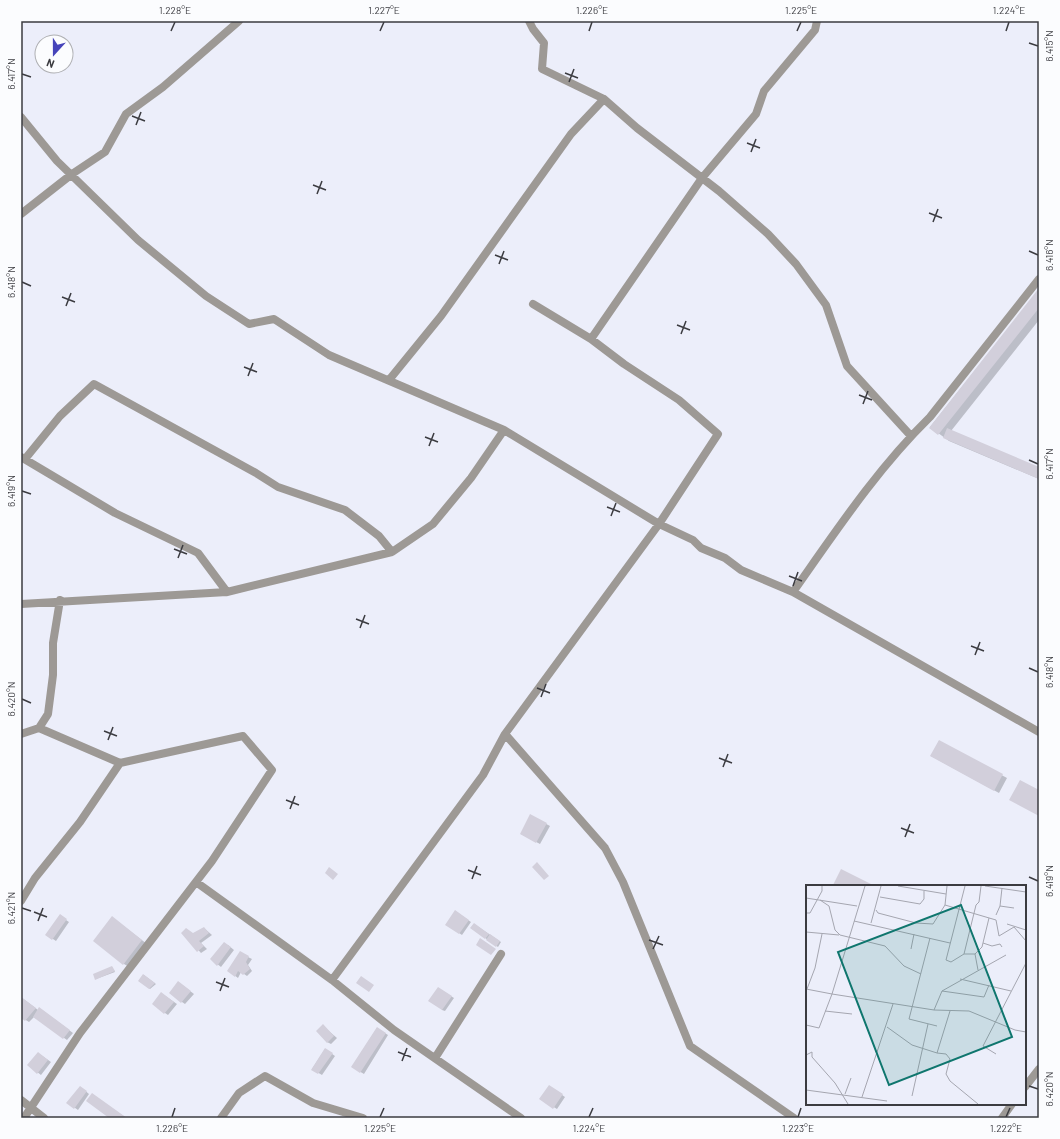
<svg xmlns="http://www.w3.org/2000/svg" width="1060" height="1139" viewBox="0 0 1060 1139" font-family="Barlow,sans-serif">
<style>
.shadow{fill:#0003}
.building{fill:#d2cfdb}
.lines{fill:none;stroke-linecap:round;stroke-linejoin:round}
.street{stroke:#9d9995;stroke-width:8}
.ticks{fill:none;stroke:#3b3b40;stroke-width:1.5}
.inset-road{fill:none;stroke:#a5a6b0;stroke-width:1}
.view{fill:#0f766e;fill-opacity:0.15;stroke:#0f766e;stroke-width:2}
.inset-edge{fill:none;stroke:#3b3b40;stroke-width:2}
.neatline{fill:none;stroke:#3b3b40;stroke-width:1.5}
.ticks-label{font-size:10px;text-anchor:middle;fill:#3b3b40}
</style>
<rect width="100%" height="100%" fill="#eceefa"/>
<path class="shadow" d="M1039,290V320L951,431L1039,468V479L949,441L930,427Z
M939,741L1007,778L999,793L931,756Z
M531,816L550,826L540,844L521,834Z
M458,913L471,922L462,935L459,933Z
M60,916L69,922L56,941L47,935Z
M117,921L147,944L129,967L124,964Z
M474,924L501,942L498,947L471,928Z
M204,928L212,935L201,943L207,949L201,953L183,933L194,934Z
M228,945L234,950L221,967L211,959Z
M240,953L252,959L248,965L252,971L247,976L241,972L238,978L229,971Z
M112,967L115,972L96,979Z
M144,975L156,984L150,989L139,981Z
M181,984L194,994L185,1004L182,1002Z
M438,988L454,998L445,1011L442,1010Z
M164,995L177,1004L168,1015L165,1013Z
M21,997L38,1010H42L73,1033L67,1040L34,1017L29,1022L21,1017Z
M323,1026L337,1038L331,1044L327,1042Z
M377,1028L388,1035L364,1074L352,1067Z
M325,1049L335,1056L322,1075L312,1069Z
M41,1055L51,1062L41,1075L28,1065Z
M552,1088L565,1097L557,1109L540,1099Z
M83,1089L89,1094L78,1110L68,1103Z"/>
<path class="building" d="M1039,288V308L938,435L929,428Z
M947,428L1039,467V479L943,438Z
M939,740L1003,774L994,791L930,756Z
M1020,780L1039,790V816L1009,800Z
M530,814L547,823L536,843L520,834Z
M537,862L549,876L544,880L532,867Z
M329,867L338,874L333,880L325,873Z
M841,869L875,886H835L833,885Z
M455,910L469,920L459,934L445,925Z
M60,914L67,919L52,940L45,935Z
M112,916L142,940L123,965L93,941Z
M474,923L489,934L485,939L470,928Z
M204,927L209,933L199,941L204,946L197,952L181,933L186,928L193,933Z
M490,934L500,941L496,947L486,940Z
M480,938L496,949L491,955L476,945Z
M224,942L231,947L217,966L210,959Z
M240,951L249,956L246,962L250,969L243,975L238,971L235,977L227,971Z
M112,966L115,971L95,980L93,974Z
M143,974L155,983L149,989L138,981Z
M361,976L374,985L369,992L356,983Z
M178,981L191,991L181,1003L169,993Z
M438,987L452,996L442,1010L428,1001Z
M161,992L174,1002L164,1014L152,1004Z
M21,997L36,1008L25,1021L21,1018Z
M39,1007L70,1030L63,1039L33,1017Z
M323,1024L334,1036L327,1043L316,1031Z
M377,1027L386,1033L360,1073L351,1067Z
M325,1048L333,1053L318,1074L311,1070Z
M38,1052L48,1060L37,1074L27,1065Z
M549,1085L563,1094L553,1109L539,1099Z
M80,1086L87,1091L74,1109L66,1103Z
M92,1093L127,1118H109L86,1101Z"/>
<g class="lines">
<path class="street" d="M529,21L533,29L544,43L542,69L604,99
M21,117L57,161L138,240L206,296L249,324L274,319L329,355L504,430L659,524L693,540L701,548L725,558L741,570L793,592L1039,732
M21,214L72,174L105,152L126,114L163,87L239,21
M591,339L702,178L756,114L764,91L815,30L817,21
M389,380L441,316L571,134L604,99L637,128L719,191L768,234L796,264L826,305L847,366L911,436
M21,457L115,513L198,553L227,592
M25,459L60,416L94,384L256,473L278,487L345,510L379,536L392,552
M793,592C836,531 877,469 930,417L1039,279
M21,604L227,592L392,552L433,524L471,478L504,430
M39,728L120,763
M21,734L39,728L48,714L53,675V643L60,600
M505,734L605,848L623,882L690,1046L794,1118
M196,882L332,980L394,1030L521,1118
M21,901L35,878L80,822L120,763L243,736L272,770L212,861L80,1033L24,1118
M332,980L483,775L505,734L659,524L718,434L679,400L624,364L591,339L533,304
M435,1058L501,954
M1025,1087L1039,1069
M21,1100L44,1118
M221,1118L239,1093L265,1076L313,1103L363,1118
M1002,1118L1012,1104"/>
</g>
<path class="ticks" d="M171,31L175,22M380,31L384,22M589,31L592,22M797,31L801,22M1006,31L1009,22M1029,43L1038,46M565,73L578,78M22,74L31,77M569,82L574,69M132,116L145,121M136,125L141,112M747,143L760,148M751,152L756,139M313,185L326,190M317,194L322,181M929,213L942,218M933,222L938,209M1029,251L1038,255M495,255L508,260M499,264L504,251M22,282L31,286M62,297L75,302M66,306L71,293M677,325L690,330M681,334L686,321M244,367L257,372M248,376L253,363M859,395L872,400M863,404L868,391M425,437L438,442M429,446L434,433M1029,460L1038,464M22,491L31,494M607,507L620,512M611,516L616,503M174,549L187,554M178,558L183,545M789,576L802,581M793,586L798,572M356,619L369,624M360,628L365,615M971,646L984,651M975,655L980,642M1029,668L1038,672M537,688L550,693M541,697L546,684M22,699L31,703M104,731L117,736M108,740L113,727M719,758L732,763M723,767L728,754M286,800L299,805M290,809L295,796M901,828L914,833M905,837L910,824M468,870L481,875M1029,877L1038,881M472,879L477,866M22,908L31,911M34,912L47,917M38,921L43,908M649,940L663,945M653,949L659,936M216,982L229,987M220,991L225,978M398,1052L411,1057M402,1061L407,1048M1029,1086L1038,1089M172,1117L175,1108M380,1117L384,1108M589,1117L593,1108M798,1117L801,1108M1006,1117L1010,1108"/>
<g transform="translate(806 885)">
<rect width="220" height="220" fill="#eceefa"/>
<path class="inset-road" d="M92,1L140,9M159,1L140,75L145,77L158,69L170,20L173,17L175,1M179,1L220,7M74,12L114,19L118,14V6M0,13L51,21M14,15L23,21L29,45L34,50L79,61L98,81L115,89M139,20L190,35L193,51L208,42L220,56M194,21L208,23M70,25L72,28L110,38L127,39L139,20L141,1M0,28H4L16,6V1M190,30L194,21L196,3M48,36L144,58M65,38L75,1M201,39L220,45M0,47L33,50M124,53L103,134L131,141M177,58L186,61L194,59L196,62M105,64L108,49M158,69H169L176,62L183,33M169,69L172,85M154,94L205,106M0,104L26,109L59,1M1,104L9,83L16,49M136,106L178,112L183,100M128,125L136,106L200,70M19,126L46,129M0,140L13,143L26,109L128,125L163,126L209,145L220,147M81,142L106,160L131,168L144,126M131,168L140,169L144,174L140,189L144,196L172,219M190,169L177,161L220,78M0,170L6,167V172L29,198L42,219M0,205L81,216M39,209L45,193M106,211L122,139M56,212L87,119"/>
<path class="view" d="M155,20L206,152L83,200L32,67Z"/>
<rect width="220" height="220" class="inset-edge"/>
</g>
<rect width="1060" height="1139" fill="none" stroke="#fbfcfe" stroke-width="44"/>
<g transform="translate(54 54) rotate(201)"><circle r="19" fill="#fbfcfe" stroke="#aeafb2"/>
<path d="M0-3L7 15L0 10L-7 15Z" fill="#4644ba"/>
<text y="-6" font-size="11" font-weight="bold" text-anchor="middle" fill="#3b3b40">N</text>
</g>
<rect x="22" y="22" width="1016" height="1095" class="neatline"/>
<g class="ticks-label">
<text x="175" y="14">1.228°E</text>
<text x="384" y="14">1.227°E</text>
<text x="592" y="14">1.226°E</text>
<text x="801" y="14">1.225°E</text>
<text x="1009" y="14">1.224°E</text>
<text transform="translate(1049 46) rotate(-90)" y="4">6.415°N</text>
<text transform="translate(11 74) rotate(-90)" y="4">6.417°N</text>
<text transform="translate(1049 255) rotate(-90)" y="4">6.416°N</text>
<text transform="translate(11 282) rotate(-90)" y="4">6.418°N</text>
<text transform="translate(1049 464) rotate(-90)" y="4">6.417°N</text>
<text transform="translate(11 491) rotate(-90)" y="4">6.419°N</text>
<text transform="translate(1049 672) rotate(-90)" y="4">6.418°N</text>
<text transform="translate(11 699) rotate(-90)" y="4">6.420°N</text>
<text transform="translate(1049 881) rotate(-90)" y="4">6.419°N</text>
<text transform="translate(11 908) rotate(-90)" y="4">6.421°N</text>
<text transform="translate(1049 1089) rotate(-90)" y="4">6.420°N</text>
<text x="172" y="1132">1.226°E</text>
<text x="380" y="1132">1.225°E</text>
<text x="589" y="1132">1.224°E</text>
<text x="798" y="1132">1.223°E</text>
<text x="1006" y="1132">1.222°E</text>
</g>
</svg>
